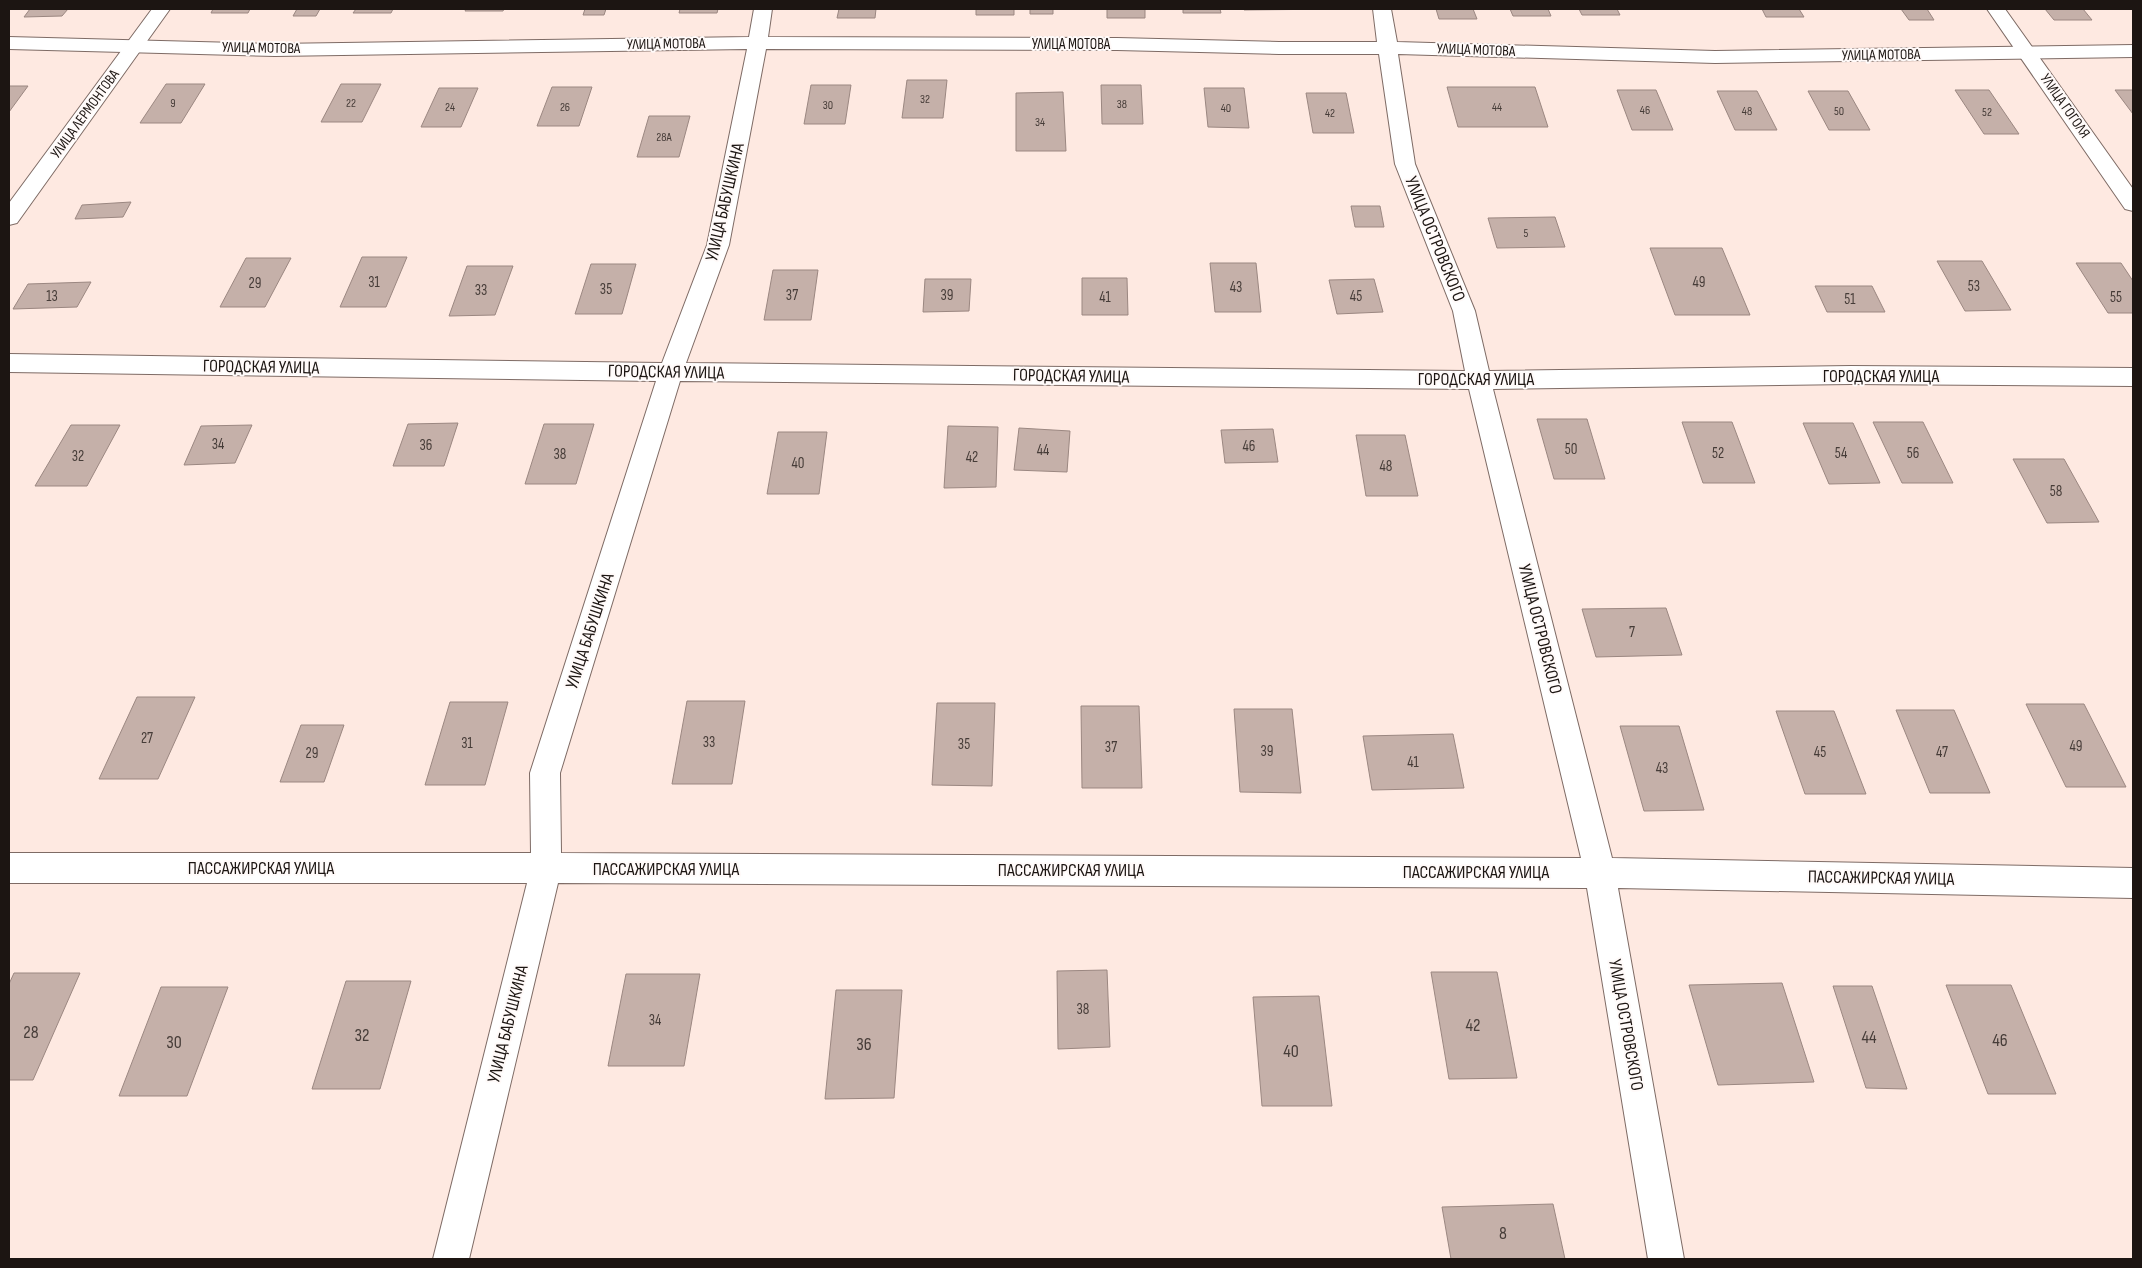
<svg xmlns="http://www.w3.org/2000/svg" width="2142" height="1268" viewBox="0 0 2142 1268" font-family="'Sofia Sans Condensed',sans-serif">
<style>
.building{fill:#c5b0a9;stroke:#9b8781}
.lines{fill:none;stroke-linecap:round;stroke-linejoin:round}
.street-casing{stroke:#7e6b65;stroke-width:2}
.secondary-casing{stroke:#7e6b65;stroke-width:2}
.street{fill:#fff;fill-rule:evenodd}
.secondary{fill:#fff;fill-rule:evenodd}
.labels{text-anchor:middle;dominant-baseline:central;stroke-width:4;stroke-linejoin:round;paint-order:stroke}
.far-number-label{font-size:12px;fill:#463c38}
.far-street-label{font-size:15px;fill:#1c1512;stroke:#fffaf9}
.number-label{font-size:15px;fill:#463c38}
.street-label{font-size:18px;fill:#1c1512;stroke:#fffaf9}
.near-number-label{font-size:18px;fill:#463c38}
</style>
<rect width="100%" height="100%" fill="#fee9e1"/>
<path class="building" d="M30,9H68L62,16L24,17Z
M213,9H250L248,13H211Z
M297,9H320L316,16H293Z
M356,9H393L391,13H353Z
M466,9H504L503,11H465Z
M585,9H606L604,15H583Z
M680,9H718L717,13H679Z
M839,9H876L875,18H837Z
M976,9H1014V15H976Z
M1030,9H1053V14H1030Z
M1107,9H1145V18H1107Z
M1183,9H1220L1221,13H1183Z
M1244,9H1342L1244,10Z
M1436,9H1473L1477,19H1439Z
M1510,9H1548L1551,16H1513Z
M1579,9H1617L1620,15H1582Z
M1762,9H1799L1804,17H1766Z
M1901,9H1927L1934,20H1909Z
M2045,9H2083L2092,20H2054Z
M907,80H947L943,118H902Z
M166,84H205L181,123H140Z
M341,84H381L362,122H321Z
M811,85H851L845,124H804Z
M1101,85H1141L1143,124H1102Z
M9,86H28L9,112Z
M552,87H592L579,126H537Z
M1447,87H1535L1548,127H1458Z
M439,88H478L461,127H421Z
M1204,88H1244L1249,128L1208,127Z
M1617,90H1656L1673,130H1632Z
M1955,90H1989L2019,134H1984Z
M2115,90H2133V114Z
M1717,91H1757L1777,130H1735Z
M1808,91H1848L1870,130H1829Z
M1063,92L1066,151H1016V93Z
M1306,93H1346L1354,133H1313Z
M649,116H690L679,157H637Z
M131,202L123,217L75,219L82,205Z
M1351,206H1380L1384,227H1355Z
M1555,217L1565,247L1497,248L1488,218Z
M1650,248H1722L1750,315H1675Z
M362,257H407L386,307H340Z
M246,258H291L265,307H220Z
M1937,261H1982L2011,310L1965,311Z
M1210,263H1256L1261,312H1215Z
M2076,263H2121L2133,281V313H2108Z
M591,264H636L622,314H575Z
M467,266H513L495,315L449,316Z
M773,270H818L811,320H764Z
M1082,278H1127L1128,315H1082Z
M925,279H971L969,311L923,312Z
M1374,279L1383,312L1337,314L1329,280Z
M91,282L77,307L13,309L28,284Z
M1815,286H1872L1885,312H1827Z
M1537,419H1587L1605,479H1554Z
M1682,422H1732L1755,483H1703Z
M1873,422H1923L1953,483H1902Z
M458,423L444,466H393L408,424Z
M1803,423H1853L1880,483L1829,484Z
M544,424H594L576,484H525Z
M71,425H120L87,486H35Z
M252,425L235,463L184,465L201,426Z
M948,426L998,427L996,487L944,488Z
M1019,428L1070,431L1067,472L1014,470Z
M1273,429L1278,462L1225,463L1221,430Z
M778,432H827L819,494H767Z
M1356,435H1405L1418,496H1366Z
M2013,459H2064L2099,522L2047,523Z
M1666,608L1682,655L1596,657L1582,609Z
M137,697H195L158,779H99Z
M687,701H745L732,784H672Z
M450,702H508L485,785H425Z
M937,703H995L992,786L932,785Z
M2026,704H2084L2126,787H2066Z
M1081,706H1139L1142,788H1082Z
M1234,709H1292L1301,793L1240,792Z
M1896,710H1954L1990,793H1930Z
M1776,711H1834L1866,794H1805Z
M301,725H344L324,782H280Z
M1620,726H1679L1704,810L1644,811Z
M1453,734L1464,788L1372,790L1363,736Z
M1107,970L1110,1047L1058,1049L1057,971Z
M1431,972H1497L1517,1078L1449,1079Z
M14,973H80L33,1080H9V984Z
M626,974H700L684,1066H608Z
M346,981H411L380,1089H312Z
M1782,983L1814,1082L1718,1085L1689,985Z
M1946,985H2011L2056,1094H1988Z
M1833,986H1872L1907,1089L1866,1088Z
M161,987H228L187,1096H119Z
M836,990H902L894,1098L825,1099Z
M1319,996L1332,1106H1262L1253,997Z
M1553,1204L1565,1259H1451L1442,1207Z"/>
<g class="lines">
<g class="street-casing">
<path id="street" d="M754,9H772L768,37L1117,38L1279,42H1377L1373,9H1391L1397,42L1715,51L2133,45V57L1715,63L1398,54L1415,164L1475,311L1489,371L1851,366L2133,368V386L1851,384L1493,389L1612,858L2133,868V898L1618,888L1684,1259H1648L1587,888L558,883L469,1259H433L527,883H9V853H531L530,773L656,381L9,372V354L662,363L707,245L747,49L275,56L9,49V37L275,44L749,37ZM766,49L1117,50L1279,54H1379L1395,164L1453,311L1465,371L686,363L729,245ZM680,381L1469,389L1581,858L561,853L560,773Z"/>
</g>
<g class="secondary-casing">
<path id="secondary" d="M152,9H170L17,223L9,225V203Z
M1987,9H2005L2133,189V211L2125,209Z"/>
</g>
<use href="#street" class="street"/>
<use href="#secondary" class="secondary"/>
</g>
<g class="labels">
<g class="far-number-label">
<text x="925" y="99">32</text>
<text x="173" y="103">9</text>
<text x="351" y="103">22</text>
<text x="1122" y="104">38</text>
<text x="828" y="105">30</text>
<text x="450" y="107">24</text>
<text x="565" y="107">26</text>
<text x="1497" y="107">44</text>
<text x="1226" y="108">40</text>
<text x="1645" y="110">46</text>
<text x="1747" y="111">48</text>
<text x="1839" y="111">50</text>
<text x="1987" y="112">52</text>
<text x="1330" y="113">42</text>
<text x="1040" y="122">34</text>
<text x="664" y="137">28А</text>
<text x="1526" y="233">5</text>
</g>
<g class="far-street-label">
<text transform="translate(666 44) rotate(-1)">УЛИЦА МОТОВА</text>
<text x="1071" y="44">УЛИЦА МОТОВА</text>
<text transform="translate(261 48) rotate(1)">УЛИЦА МОТОВА</text>
<text transform="translate(1476 50) rotate(2)">УЛИЦА МОТОВА</text>
<text transform="translate(1881 55) rotate(-1)">УЛИЦА МОТОВА</text>
<text transform="translate(2065 106) rotate(55)">УЛИЦА ГОГОЛЯ</text>
<text transform="translate(85 114) rotate(-54)">УЛИЦА ЛЕРМОНТОВА</text>
</g>
<g class="number-label">
<text x="374" y="282">31</text>
<text x="1699" y="282">49</text>
<text x="255" y="283">29</text>
<text x="1974" y="286">53</text>
<text x="1236" y="287">43</text>
<text x="606" y="289">35</text>
<text x="481" y="290">33</text>
<text x="792" y="295">37</text>
<text x="947" y="295">39</text>
<text x="52" y="296">13</text>
<text x="1356" y="296">45</text>
<text x="1105" y="297">41</text>
<text x="2116" y="297">55</text>
<text x="1850" y="299">51</text>
<text x="218" y="444">34</text>
<text x="426" y="445">36</text>
<text x="1249" y="446">46</text>
<text x="1571" y="449">50</text>
<text x="1043" y="450">44</text>
<text x="1718" y="453">52</text>
<text x="1841" y="453">54</text>
<text x="1913" y="453">56</text>
<text x="560" y="454">38</text>
<text x="78" y="456">32</text>
<text x="972" y="457">42</text>
<text x="798" y="463">40</text>
<text x="1386" y="466">48</text>
<text x="2056" y="491">58</text>
<text x="1632" y="632">7</text>
<text x="147" y="738">27</text>
<text x="709" y="742">33</text>
<text x="467" y="743">31</text>
<text x="964" y="744">35</text>
<text x="2076" y="746">49</text>
<text x="1111" y="747">37</text>
<text x="1267" y="751">39</text>
<text x="1820" y="752">45</text>
<text x="1942" y="752">47</text>
<text x="312" y="753">29</text>
<text x="1413" y="762">41</text>
<text x="1662" y="768">43</text>
<text x="1083" y="1009">38</text>
<text x="655" y="1020">34</text>
</g>
<g class="street-label">
<text transform="translate(725 202) rotate(-77)">УЛИЦА БАБУШКИНА</text>
<text transform="translate(1435 239) rotate(68)">УЛИЦА ОСТРОВСКОГО</text>
<text transform="translate(261 367) rotate(1)">ГОРОДСКАЯ УЛИЦА</text>
<text transform="translate(666 372) rotate(1)">ГОРОДСКАЯ УЛИЦА</text>
<text transform="translate(1071 376) rotate(1)">ГОРОДСКАЯ УЛИЦА</text>
<text x="1881" y="376">ГОРОДСКАЯ УЛИЦА</text>
<text x="1476" y="379">ГОРОДСКАЯ УЛИЦА</text>
<text transform="translate(1540 629) rotate(76)">УЛИЦА ОСТРОВСКОГО</text>
<text transform="translate(590 631) rotate(-72)">УЛИЦА БАБУШКИНА</text>
<text x="261" y="868">ПАССАЖИРСКАЯ УЛИЦА</text>
<text x="666" y="869">ПАССАЖИРСКАЯ УЛИЦА</text>
<text x="1071" y="870">ПАССАЖИРСКАЯ УЛИЦА</text>
<text x="1476" y="872">ПАССАЖИРСКАЯ УЛИЦА</text>
<text transform="translate(1881 878) rotate(1)">ПАССАЖИРСКАЯ УЛИЦА</text>
<text transform="translate(508 1024) rotate(-76)">УЛИЦА БАБУШКИНА</text>
<text transform="translate(1626 1025) rotate(80)">УЛИЦА ОСТРОВСКОГО</text>
</g>
<g class="near-number-label">
<text x="1473" y="1025">42</text>
<text x="31" y="1032">28</text>
<text x="362" y="1035">32</text>
<text x="1869" y="1037">44</text>
<text x="2000" y="1040">46</text>
<text x="174" y="1042">30</text>
<text x="864" y="1044">36</text>
<text x="1291" y="1051">40</text>
<text x="1503" y="1233">8</text>
</g>
</g>
<rect width="2142" height="1268" fill="none" stroke="#1c1512" stroke-width="20"/>
</svg>
